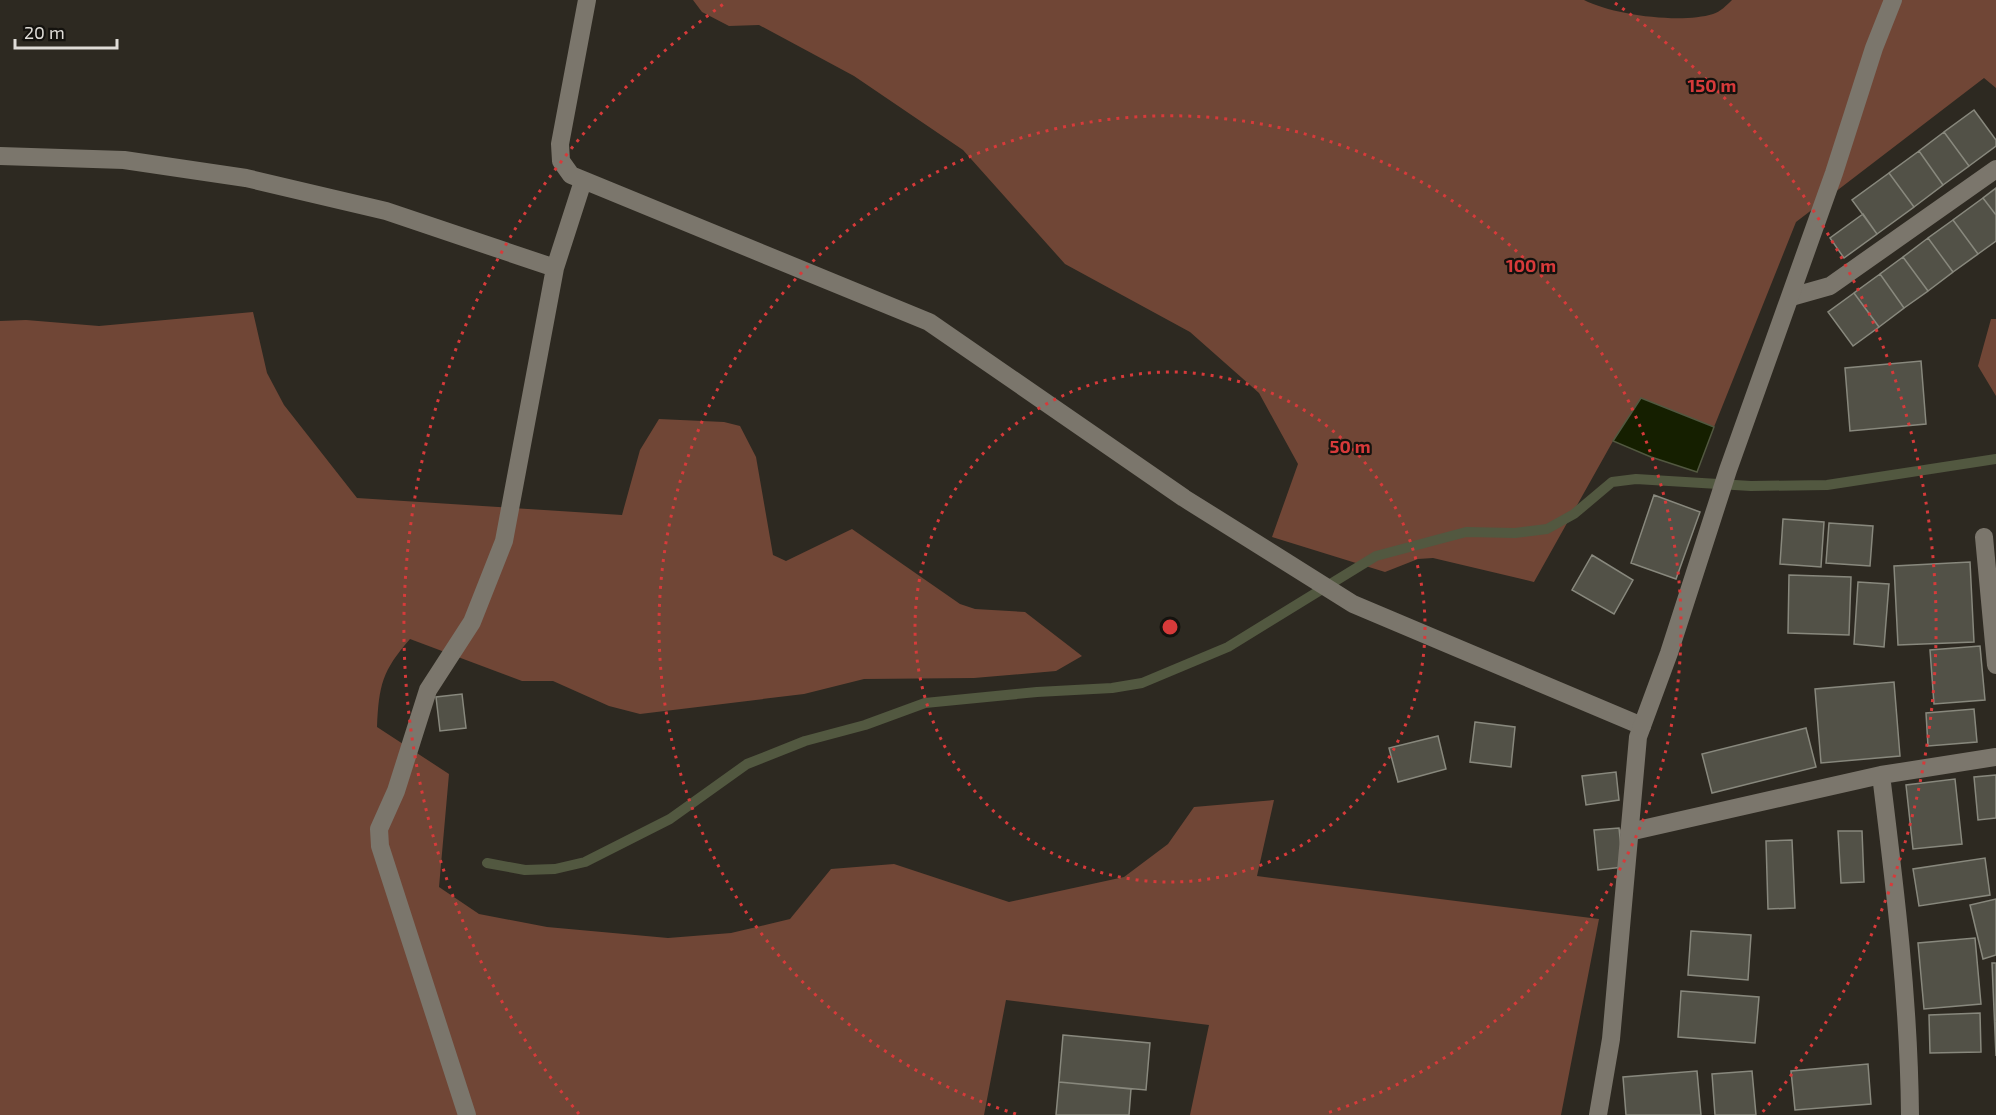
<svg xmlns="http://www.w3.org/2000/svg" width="1996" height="1115" viewBox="0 0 1996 1115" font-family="'Exo 2',sans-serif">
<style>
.green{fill:#704636}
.water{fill:#151f00;stroke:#525840;stroke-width:1.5}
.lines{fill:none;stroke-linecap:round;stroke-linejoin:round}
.stream{stroke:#525840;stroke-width:10}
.building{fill:#525147;stroke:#88887d;stroke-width:1.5}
.street{stroke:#7b766c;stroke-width:18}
.secondary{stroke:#7b766c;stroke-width:18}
.ring{fill:none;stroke:#d73a3a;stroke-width:3;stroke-dasharray:3 6}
.centre{fill:#d73a3a;stroke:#14120e;stroke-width:3}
.ring-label{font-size:18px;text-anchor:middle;font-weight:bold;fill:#d73a3a;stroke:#14120e;stroke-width:4.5;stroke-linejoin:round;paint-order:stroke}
</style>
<rect width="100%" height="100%" fill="#2d2921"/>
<path class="green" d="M693,0H1584C1613,15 1681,24 1713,14C1720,12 1727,5 1732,0H1996V88L1984,78L1796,222L1714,427L1641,398L1613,441L1534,582L1433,558L1418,559L1385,572L1272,537L1298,464L1259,393L1190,332L1065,264L963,150L854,76L759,25L729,26L702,12Z
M253,312L267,373L284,405L357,498L622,515L640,450L659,419L724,422L740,426L756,457L773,555L786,561L852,529L960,604L975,609L1025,612L1082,656L1056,671L974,678L864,679L804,694L640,714L609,706L553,681H522L410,639C382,671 379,685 377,727L449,774L439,887L479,914L547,927L668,938L731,933L790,919L831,869L894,864L1009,902L1124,877L1168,844L1194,807L1274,800L1257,876L1599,919L1561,1115H1190L1209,1025L1006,1000L984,1115H0V321L26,320L99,326Z
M1991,319H1996V396L1978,366Z"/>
<path class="water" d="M1641,398L1714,427L1697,472L1651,457L1613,441Z"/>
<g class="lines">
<path class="stream" d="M487,863L525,870L555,869L585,862L670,819L747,764L805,741L865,725L925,703L1037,692L1112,688L1142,683L1228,647L1376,556L1466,532L1515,533L1547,529L1574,514L1612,482L1636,479L1751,486L1827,485L1996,459"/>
</g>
<path class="building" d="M1974,110L1996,140V146L1969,166L1944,132Z
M1944,132L1969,166L1943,185L1919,151Z
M1919,151L1943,185L1914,207L1889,173Z
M1889,173L1914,207L1877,234L1852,200Z
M1996,188V215L1983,198Z
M1983,198L1996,215V241L1978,254L1953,220Z
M1863,214L1877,234L1844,258L1830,238Z
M1953,220L1978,254L1953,272L1928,238Z
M1928,238L1953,272L1928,291L1903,257Z
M1903,257L1928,291L1904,308L1880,274Z
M1880,274L1904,308L1879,327L1854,293Z
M1854,293L1879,327L1853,346L1828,312Z
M1921,361L1926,424L1850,431L1845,368Z
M1654,495L1700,512L1676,579L1631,563Z
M1783,519L1824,522L1821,567L1780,564Z
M1829,523L1873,526L1870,566L1826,563Z
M1592,555L1633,580L1614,614L1572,590Z
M1970,562L1974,642L1898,645L1894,566Z
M1789,575L1851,577L1849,635L1788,633Z
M1858,582L1889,584L1884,647L1854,644Z
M1980,646L1985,700L1934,704L1930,650Z
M1894,682L1900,756L1821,763L1815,689Z
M462,694L466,728L440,731L436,697Z
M1974,709L1977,742L1928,746L1926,713Z
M1475,722L1515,727L1511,767L1470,762Z
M1806,728L1816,767L1712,793L1702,754Z
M1438,736L1446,769L1398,782L1389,748Z
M1616,772L1619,800L1586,805L1582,776Z
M1996,775V818L1978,820L1974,777Z
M1955,779L1962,844L1913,849L1906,785Z
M1619,828L1623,867L1598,870L1594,830Z
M1838,831H1862L1864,882L1841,883Z
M1792,840L1795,908L1768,909L1766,841Z
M1985,858L1990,895L1919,906L1913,869Z
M1996,899V955L1983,959L1970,905Z
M1691,931L1751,935L1748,980L1688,975Z
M1975,938L1981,1004L1924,1009L1918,943Z
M1992,963H1996V1056Z
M1681,991L1759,997L1755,1043L1678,1037Z
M1980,1013L1981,1052L1930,1053L1929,1015Z
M1063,1035L1150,1043L1146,1090L1059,1082Z
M1868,1064L1871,1104L1795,1110L1791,1071Z
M1697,1071L1701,1115H1626L1623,1077Z
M1752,1071L1756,1115H1715L1712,1074Z
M1059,1082L1131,1089L1129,1115H1056Z"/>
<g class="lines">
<path class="street" d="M587,0L560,144L561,161L571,175L929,322L1184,498L1353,604L1642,726
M0,156L124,160L246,178L386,211L555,268L583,181
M1791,297L1830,286L1996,169
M1984,537L1996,665
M1881,775C1895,888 1909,1000 1910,1115
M1629,832L1881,775L1996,757
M467,1115L380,846L379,829L396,791L428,690L472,622L504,541L555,268"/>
<path class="secondary" d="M1598,1115L1611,1039L1638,737L1669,653L1728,470L1834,173L1874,48L1893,0"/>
</g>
<g class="ring">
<circle cx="1170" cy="627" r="255"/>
<path d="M1016 1114A511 511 0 1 1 1324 1114"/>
<path d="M579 1114A766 766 0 0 1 725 3M1615 3A766 766 0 0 1 1761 1114"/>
</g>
<circle cx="1170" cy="627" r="9" class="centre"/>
<g class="ring-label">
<text x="1712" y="92">150 m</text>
<text x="1531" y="272">100 m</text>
<text x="1350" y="453">50 m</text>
</g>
<path d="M15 39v9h102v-9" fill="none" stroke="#dfdcd7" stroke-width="3"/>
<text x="24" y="39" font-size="18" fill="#dfdcd7" stroke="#14120e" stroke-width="4.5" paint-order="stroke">20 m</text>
</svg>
